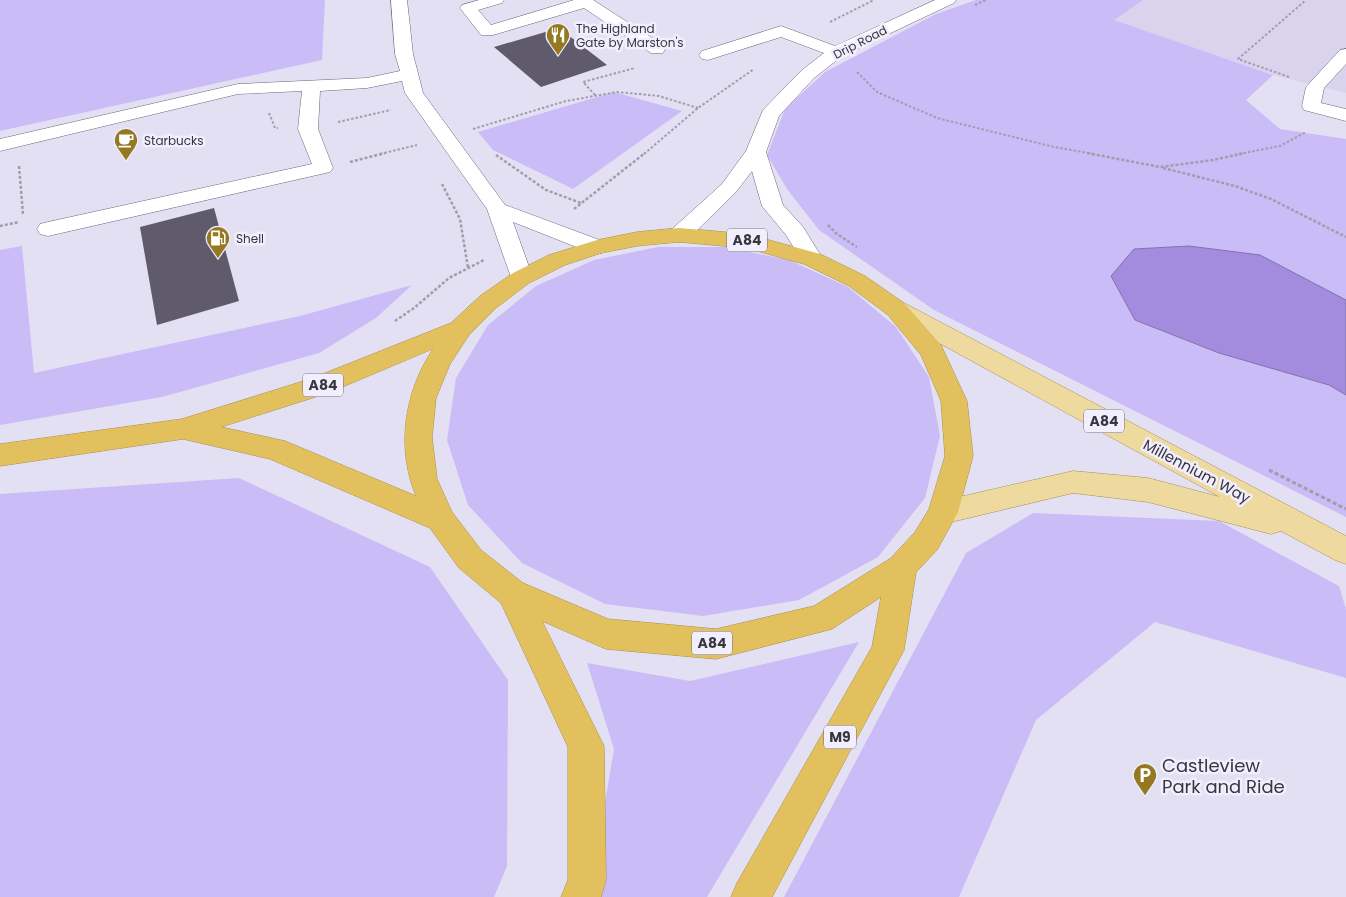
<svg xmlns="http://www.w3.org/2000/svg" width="1346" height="897" viewBox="0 0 1346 897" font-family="Poppins,sans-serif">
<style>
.built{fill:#d9d3ee}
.green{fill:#cabcf6}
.water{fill:#a38cde;stroke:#8372ae}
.building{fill:#5f5b6c}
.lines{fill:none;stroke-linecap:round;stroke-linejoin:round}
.minor-casing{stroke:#6a6678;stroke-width:1}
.major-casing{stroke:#a69053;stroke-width:1}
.highway-casing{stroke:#a69053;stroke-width:1}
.path-far2{stroke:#a09dac;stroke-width:2;stroke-dasharray:2.5 2;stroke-linecap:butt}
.path-far1{stroke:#a09dac;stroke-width:2.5;stroke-dasharray:3 2;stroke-linecap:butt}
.path{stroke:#a09dac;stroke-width:3;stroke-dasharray:4 2.5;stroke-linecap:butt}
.minor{fill:#fff;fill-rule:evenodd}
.major{fill:#eed99e;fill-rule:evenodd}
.highway{fill:#e2c05e;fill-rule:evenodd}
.labels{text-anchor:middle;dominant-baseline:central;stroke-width:5;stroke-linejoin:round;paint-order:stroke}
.far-poi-label{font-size:12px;fill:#38363e;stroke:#f1eefe;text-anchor:start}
.far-street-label{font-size:12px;fill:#38363e;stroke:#f1eefe}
.shield{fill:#f1eefe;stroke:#706d78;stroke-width:1}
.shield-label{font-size:14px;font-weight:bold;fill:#38363e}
.street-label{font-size:15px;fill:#38363e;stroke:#f1eefe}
.near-poi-label{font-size:18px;fill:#38363e;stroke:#f1eefe;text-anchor:start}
</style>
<rect width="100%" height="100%" fill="#e4e0f4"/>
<path class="built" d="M1143,0H1346V93L1273,75L1113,20Z"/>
<path class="green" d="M0,0H325L322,60L0,131Z
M976,0H1143L1114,20L1273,75L1246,100L1280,129L1346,139V517L934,310L819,230L787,189L767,155L785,109L825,72L936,14Z
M614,92L682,111L573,189L493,150L478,132Z
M22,246L34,373L300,316L412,285L376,318L319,353L162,397L0,425V250Z
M658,247H724L789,260L848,287L896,327L929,377L940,436L925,498L878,557L799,600L703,616L605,604L522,563L468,505L447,440L456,378L488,325L536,286L594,260Z
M239,478L430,567L508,680L507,866L494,897H0V494Z
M1033,513L1219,521L1339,586L1346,609V678L1155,622L1036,720L959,897H784L966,553Z
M859,642L707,897H589L614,749L587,663L690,681Z"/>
<path class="water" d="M1189,246L1260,255L1346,300V395L1329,385L1219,353L1135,320L1111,276L1134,249Z"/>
<path class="building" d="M559,28L607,65L541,87L494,47Z
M214,208L239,301L157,325L140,227Z"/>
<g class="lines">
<g class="minor-casing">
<path id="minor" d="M391,0H407L413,54L423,93L505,205L605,242L608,247L605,252L597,254L589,252L513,222L533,278L529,283L521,285L513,283L487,209L405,93L402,81L367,88L320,91L318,129L333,168L330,172L48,236L40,234L37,229L40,224L48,222L312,164L298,129L302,91L238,94L0,151V139L238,84L367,78L400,71L395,54Z
M479,0H504L502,3L478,10L491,25L574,0H593L663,45L665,49L663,53H651L584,8L493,35H481L460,8L462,5Z
M935,0H956L954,3L842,56L814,78L779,116L766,152L783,205L803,227L823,259L820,264L812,266L804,264L786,235L762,206L752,171L736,192L687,240L679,242L671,240L668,235L671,230L722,184L746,151L763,110L802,70L824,53L781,37L708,60L702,59L699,55L702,51L781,26L835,46Z
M1346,49V64L1324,88L1321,103L1346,109V121L1304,110L1302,106L1306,87L1340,50Z"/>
</g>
<g class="major-casing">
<path id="major" d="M896,301L904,303L1346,536V564L1335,560L1281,531L1271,534L1148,502L1073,493L943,524L933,521L928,512L933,503L1073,471L1148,478L1220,497L888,315L884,309L888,303Z"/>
</g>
<g class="highway-casing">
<path id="highway" d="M679,228L747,234L820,254L865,276L904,303L941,345L967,401L973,456L958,512L937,550L916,572L904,650L772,897H731L737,883L872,647L881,597L832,629L716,659L606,649L542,621L604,746L606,880L601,897H561L568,880V747L501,603L459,568L430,528L270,459L183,439L0,466V444L182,419L310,379L451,323L480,296L513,273L549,255L597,240L637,232ZM679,242L746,248L804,264L849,286L888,315L921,355L941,401L945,456L929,509L915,532L891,558L814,606L716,629L608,619L523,583L481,550L452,512L437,479L432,437L436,398L450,364L469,335L496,308L529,283L565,265L601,253L637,246ZM433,349C404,392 396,448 416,496L285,441L221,427L328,393Z"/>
</g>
<path class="path-far2" d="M975,5L986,0
M830,22L874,0
M857,72L877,92L937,118L1054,147L1094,154
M1289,77L1238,59L1306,0
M595,95L583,82L635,68
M269,113L275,128H278
M338,122L391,110
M473,129L566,101L617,92L659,96L698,108
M380,154L417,145
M644,154L698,108L754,69
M1239,154L1280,146L1306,132"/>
<path class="path-far1" d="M1087,153L1160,167L1213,160L1245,153
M496,155L546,190L581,203
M350,162L385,153
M19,166L23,214
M1163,168L1235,186L1271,199L1346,237
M442,184L460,219L468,268
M574,209L645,153
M828,225L837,234L857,247
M0,226L19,222
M395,321L414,308L449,278L484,260"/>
<path class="path" d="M1269,470L1346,509"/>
<use href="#minor" class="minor"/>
<use href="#major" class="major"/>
<use href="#highway" class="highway"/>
</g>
<defs>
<g id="restaurant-pin" transform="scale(1.25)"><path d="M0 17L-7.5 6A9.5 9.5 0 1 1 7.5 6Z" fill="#947920" stroke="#f1eefe"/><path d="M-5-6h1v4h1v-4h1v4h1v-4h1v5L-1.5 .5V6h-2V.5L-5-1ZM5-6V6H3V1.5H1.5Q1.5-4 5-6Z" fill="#fff"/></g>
<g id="cafe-pin" transform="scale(1.25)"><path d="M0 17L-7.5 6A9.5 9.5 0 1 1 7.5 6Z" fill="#947920" stroke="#f1eefe"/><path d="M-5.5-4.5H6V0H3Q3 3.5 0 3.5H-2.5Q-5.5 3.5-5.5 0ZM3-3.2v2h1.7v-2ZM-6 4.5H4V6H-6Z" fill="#fff"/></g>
<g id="fuel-pin" transform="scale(1.25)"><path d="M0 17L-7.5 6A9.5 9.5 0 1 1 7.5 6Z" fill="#947920" stroke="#f1eefe"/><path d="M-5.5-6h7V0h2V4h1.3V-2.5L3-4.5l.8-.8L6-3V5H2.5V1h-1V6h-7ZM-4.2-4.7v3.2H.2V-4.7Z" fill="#fff"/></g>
<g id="parking-pin" transform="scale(1.25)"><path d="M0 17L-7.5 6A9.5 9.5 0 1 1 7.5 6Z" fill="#947920" stroke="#f1eefe"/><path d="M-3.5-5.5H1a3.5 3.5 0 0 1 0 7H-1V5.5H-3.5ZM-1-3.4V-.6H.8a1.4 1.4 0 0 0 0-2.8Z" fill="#fff"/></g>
</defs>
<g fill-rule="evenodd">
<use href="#restaurant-pin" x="558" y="35"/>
<use href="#cafe-pin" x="126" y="140"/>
<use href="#fuel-pin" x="218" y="238"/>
<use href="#parking-pin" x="1145" y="775"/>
</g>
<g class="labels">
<g class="far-poi-label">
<text x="576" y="28">The Highland<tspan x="576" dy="14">Gate by Marston's</tspan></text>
<text x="144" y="140">Starbucks</text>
<text x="236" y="238">Shell</text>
</g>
<g class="far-street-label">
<text transform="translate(860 42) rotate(-27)">Drip Road</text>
</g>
<g class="shield">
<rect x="727" y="228.5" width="40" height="23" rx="4"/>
<rect x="303" y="373.5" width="40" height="23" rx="4"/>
<rect x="1084" y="409.5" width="40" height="23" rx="4"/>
<rect x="692" y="631.5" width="40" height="23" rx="4"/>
<rect x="824" y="725.5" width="32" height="23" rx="4"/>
</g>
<g class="shield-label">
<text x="747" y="240">A84</text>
<text x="323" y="385">A84</text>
<text x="1104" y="421">A84</text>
<text x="712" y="643">A84</text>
<text x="840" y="737">M9</text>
</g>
<g class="street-label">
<text transform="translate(1197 471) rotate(28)">Millennium Way</text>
</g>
<g class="near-poi-label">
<text x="1162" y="765">Castleview<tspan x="1162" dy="21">Park and Ride</tspan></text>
</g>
</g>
</svg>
